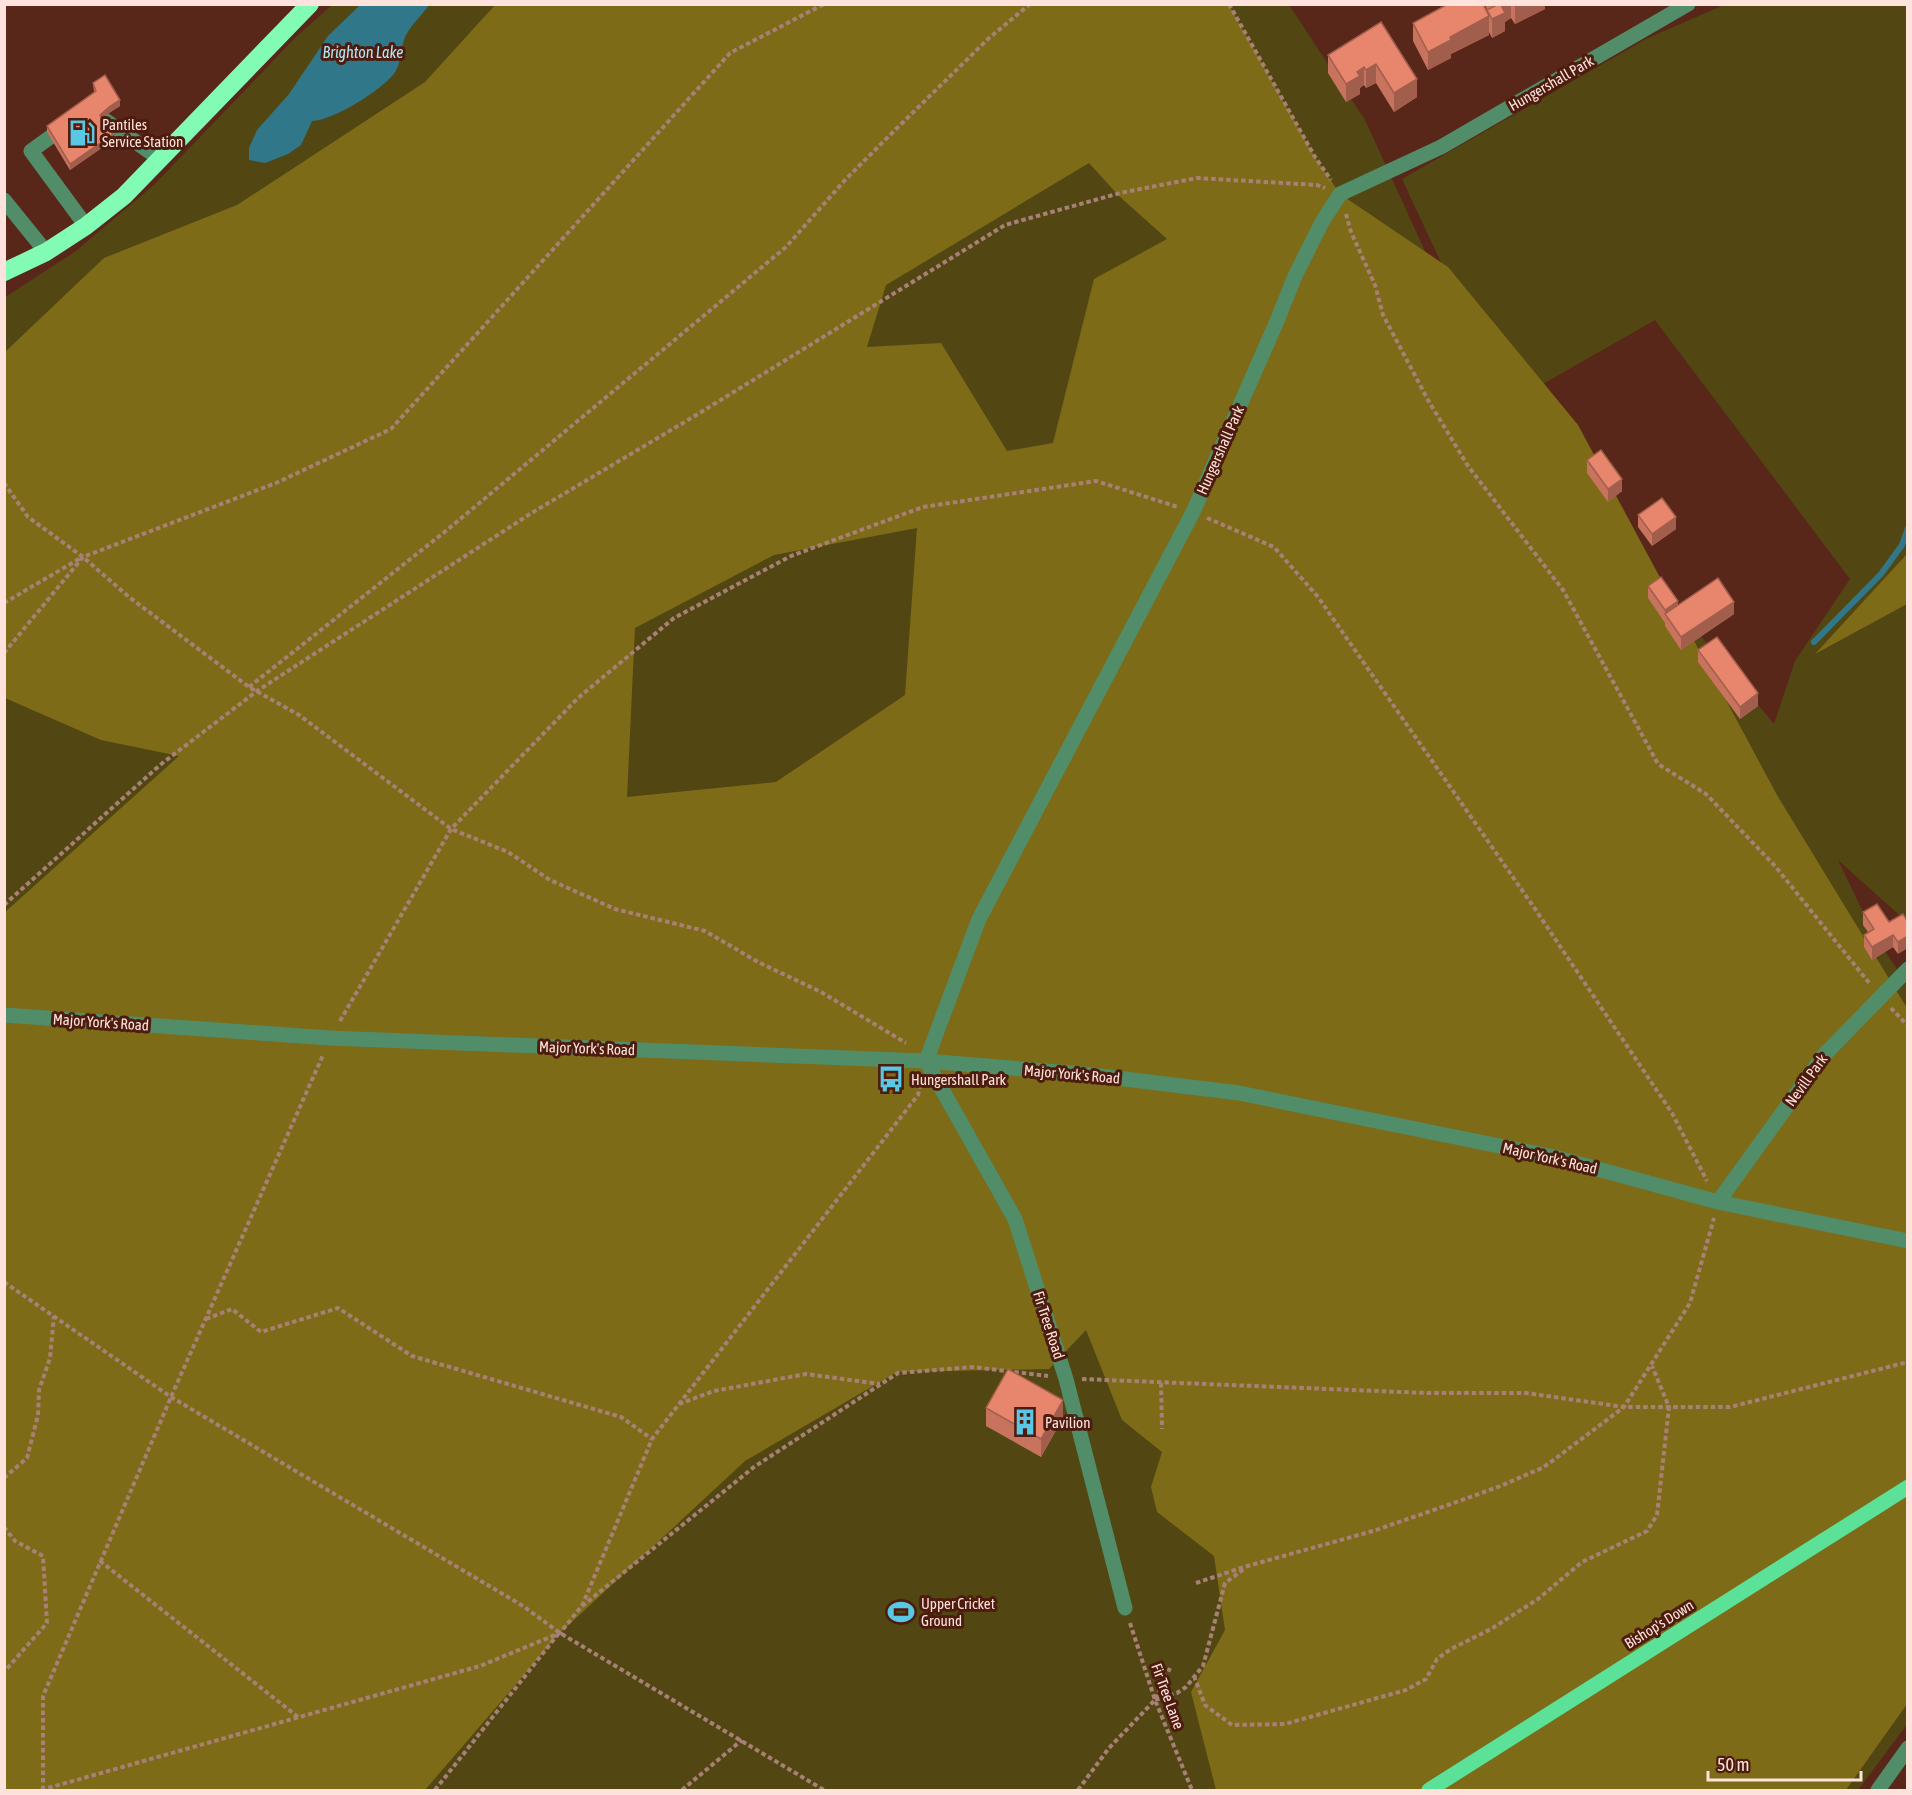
<svg xmlns="http://www.w3.org/2000/svg" width="1912" height="1795" viewBox="0 0 1912 1795" font-family="'Asap Condensed',sans-serif">
<style>
.green{fill:#524713;fill-rule:evenodd}
.forest{fill:#7d6b17;fill-rule:evenodd}
.water{fill:#307889}
.lines{fill:none;stroke-linecap:round;stroke-linejoin:round}
.stream{stroke:#307889;stroke-width:6}
.path{stroke:#a78076;stroke-width:4;stroke-dasharray:4.5 3;stroke-linecap:butt}
.minor{stroke:#528d69;stroke-width:15}
.major{stroke:#5be198;stroke-width:15}
.highway{stroke:#82fcb5;stroke-width:18}
.wall{fill:#c7735d}
.shaded-wall{fill:#a25e4c}
.building{fill:#e7866c;stroke:#a25e4c;stroke-width:1.5}
.labels{text-anchor:middle;dominant-baseline:central;stroke-width:6;stroke-linejoin:round;paint-order:stroke}
.street-label{font-size:15px;fill:#fee3dc;stroke:#4d1c0f}
.poi-label{font-size:15px;fill:#fee3dc;stroke:#4d1c0f;text-anchor:start}
.water-label{font-size:16px;font-style:italic;fill:#ade7f6;stroke:#4d1c0f}
</style>
<rect width="100%" height="100%" fill="#592719"/>
<path class="green" d="M332,5H1289L1365,120L1479,369L1506,401L1402,179L1648,38L1724,5H1907V922L1838,860L1874,935L1907,984L1908,1723L1858,1790H5L4,298L76,251L154,185L295,38ZM1655,320L1850,579L1795,661L1774,724L1508,404Z"/>
<path class="forest" d="M495,5H1229L1315,157L1340,194L1448,267L1578,425L1777,795L1907,1008V1704L1846,1790H1216L1191,1692L1225,1630L1214,1556L1157,1512L1151,1487L1162,1452L1122,1420L1086,1330L1049,1369L897,1372L745,1461L560,1633L425,1790H5L4,913L179,756L101,740L5,698V352L104,258L237,205L425,82ZM1089,163L1119,196L1167,239L1094,279L1053,443L1007,451L941,343L867,347L886,285ZM917,528L905,695L776,782L627,797L635,628L774,555Z
M1907,551V604L1815,654L1906,555Z"/>
<path class="water" d="M360,5H429C422,15 412,24 406,35C400,47 402,65 393,75C378,92 334,120 312,121L301,145L288,154L265,163L249,160V148L257,130L289,94L328,36Z"/>
<g class="lines">
<path class="stream" d="M1814,642L1881,574L1902,545L1908,528"/>
<path class="path" d="M1229,4L1315,157L1331,180
M1346,214L1351,232L1375,285L1383,315L1428,400L1468,466L1563,590L1658,764L1706,794L1775,866L1870,984
M4,483L28,517L83,557L129,597L249,687L299,715L451,829L508,852L550,880L615,909L705,931L758,962L821,992L906,1043
M1207,518L1274,547L1318,597L1533,906L1672,1113L1707,1181
M4,603L79,559
M4,653L83,557L276,483L391,429L730,53L824,4
M249,687L447,530L786,247L845,180L892,133L988,39L1030,4
M4,905L160,765L257,691L530,514L698,414L1005,225L1120,193L1197,178L1317,185L1325,188
M1891,1008L1908,1026
M340,1021L451,829L578,698L674,618L791,556L923,507L1096,481L1178,507
M4,1282L171,1397L523,1606L560,1633L824,1790
M206,1319L232,1309L261,1332L338,1308L412,1356L621,1417L652,1439
M1082,1379L1427,1393H1526L1624,1407H1730L1908,1362
M1161,1383L1162,1429
M679,1404L714,1391L806,1374L880,1384
M4,1478L27,1458L38,1415L39,1390L50,1358L54,1316
M4,1527L15,1541L43,1556L47,1623L4,1672
M100,1561L298,1717
M1196,1583L1244,1567L1373,1531L1448,1505L1498,1487L1542,1468L1555,1459L1624,1407L1690,1303L1714,1218
M582,1606L652,1439L918,1095L920,1086
M1130,1623L1155,1700L1192,1790
M1194,1676L1205,1705L1232,1725L1285,1724L1406,1690L1426,1679L1437,1659L1451,1649L1491,1629L1538,1599L1582,1562L1647,1531L1657,1515L1669,1407L1652,1366
M1155,1700L1177,1693L1186,1687L1203,1666L1225,1583L1244,1569
M41,1790L480,1666L560,1633L581,1607L754,1467L898,1373L973,1367L1048,1376
M43,1790V1696L171,1397L323,1055
M435,1790L559,1633
M682,1790L742,1740
M1078,1790L1109,1748L1155,1700L1170,1668"/>
<path class="minor" d="M86,112L89,109L160,159
M67,125L31,151L86,226
M4,200L46,252
M4,1015L330,1038L926,1061L1084,1074L1239,1093L1554,1157L1718,1202L1908,1241
M1718,1202L1824,1055L1908,969
M1125,1608L1066,1379L1015,1219L926,1061L979,919L1193,512L1277,321L1295,276L1322,222L1340,194L1441,147L1688,4
M1878,1790L1908,1748"/>
<path class="major" d="M1429,1790L1908,1487"/>
<path class="highway" d="M4,272L46,252L86,226L124,196L310,4"/>
</g>
<path class="wall" d="M1485,4H1545V9L1515,24L1511,18L1505,22V31L1492,38L1489,32V35L1451,54V58L1428,70L1413,41V23L1487,13V10Z
M1381,22L1417,97L1394,112L1376,83L1366,88L1364,85L1360,88V94L1346,102L1328,73V55Z
M93,83L120,106L109,113L103,119L113,140L70,170L47,132V126L94,92Z
M1587,460L1622,491L1608,502L1587,473Z
M1638,515L1676,529L1652,546L1638,527Z
M1648,586L1678,605L1734,614L1681,650L1665,626V623L1648,598Z
M1698,650L1758,706L1740,719L1698,662Z
M1863,912L1889,922L1903,914L1898,954L1893,947L1872,960L1864,947V935L1868,932L1863,925Z
M986,1408L1063,1418L1041,1457L986,1426Z"/>
<path class="shaded-wall" d="M1503,4H1511V18L1505,22V31L1492,38V19L1501,5Z
M1518,4H1545V9L1515,24V6Z
M1489,16V35L1451,54V58L1428,70V52L1450,37Z
M1376,64V83L1366,88V70Z
M1364,67V85L1360,88V94L1346,102V84L1357,72Z
M1417,79V97L1394,112V93Z
M120,100V106L109,113L100,122V115L109,107Z
M113,134V140L70,170V164Z
M1622,479V491L1608,502V489Z
M1676,517V529L1652,546V534Z
M1678,601V614H1665V610Z
M1734,602V614L1681,650V637Z
M1758,693V706L1740,719V707Z
M1893,935V947L1872,960V947Z
M1908,936V948L1898,954V942Z
M1063,1400V1418L1041,1457V1439Z"/>
<path class="building" d="M1448,4H1483L1489,16L1450,37L1451,40L1428,52L1413,23Z
M1494,4H1503L1501,5L1505,13L1492,19L1487,10L1495,6Z
M1381,22L1417,79L1394,93L1376,64L1366,70L1364,67L1357,72L1360,76L1346,84L1328,55Z
M105,75L120,100L109,107L100,115L113,134L70,164L47,126L96,91L93,83Z
M1601,450L1622,479L1608,489L1587,460Z
M1662,498L1676,517L1652,534L1638,515Z
M1661,577L1678,601L1665,610L1648,586Z
M1718,578L1734,602L1681,637L1665,614Z
M1717,637L1758,693L1740,707L1698,650Z
M1877,904L1889,922L1903,914L1908,922V936L1898,942L1893,935L1872,947L1864,935L1874,929L1863,912Z
M1008,1369L1063,1400L1041,1439L986,1408Z"/>
<defs>
<g id="fuel-bare" transform="scale(2.07)"><path d="M-5.5-6h7V0h2V4h1.3V-2.5L3-4.5l.8-.8L6-3V5H2.5V1h-1V6h-7ZM-4.2-4.7v3.2H.2V-4.7Z" fill="#58c8e4" stroke="#4d1c0f" stroke-width="2.5" paint-order="stroke"/></g>
<g id="bus-bare" transform="scale(2.07)"><path d="M-5-6H5V4H4V6H2V4H-2V6H-4V4H-5ZM-3.5-4V0h7V-4ZM-3.5 1.2v1.5H-2V1.2ZM2 1.2v1.5H3.5V1.2Z" fill="#58c8e4" stroke="#4d1c0f" stroke-width="2.5" paint-order="stroke"/></g>
<g id="building-bare" transform="scale(2.07)"><path d="M-4-6H4V6H1V3H-1V6H-4ZM-2.5-4.3h1.7v1.8h-1.7ZM.8-4.3h1.7v1.8H.8ZM-2.5-1h1.7V.8h-1.7ZM.8-1h1.7V.8H.8Z" fill="#58c8e4" stroke="#4d1c0f" stroke-width="2.5" paint-order="stroke"/></g>
<g id="stadium-bare" transform="scale(2.07)"><path d="M0-5a6.5 5 0 1 0 0 10a6.5 5 0 1 0 0-10ZM-3.5-1.8h7v3.6h-7Z" fill="#58c8e4" stroke="#4d1c0f" stroke-width="2.5" paint-order="stroke"/></g>
</defs>
<g fill-rule="evenodd">
<use href="#fuel-bare" x="82" y="133"/>
<use href="#bus-bare" x="891" y="1079"/>
<use href="#building-bare" x="1025" y="1422"/>
<use href="#stadium-bare" x="901" y="1612"/>
</g>
<g class="labels">
<g class="street-label">
<text transform="translate(1551 83) rotate(-30)">Hungershall Park</text>
<text transform="translate(1220 450) rotate(-66)">Hungershall Park</text>
<text transform="translate(101 1022) rotate(4)">Major York's Road</text>
<text transform="translate(587 1048) rotate(2)">Major York's Road</text>
<text transform="translate(1072 1074) rotate(5)">Major York's Road</text>
<text transform="translate(1806 1080) rotate(-54)">Nevill Park</text>
<text transform="translate(1550 1158) rotate(13)">Major York's Road</text>
<text transform="translate(1049 1325) rotate(72)">Fir Tree Road</text>
<text transform="translate(1659 1624) rotate(-32)">Bishop's Down</text>
<text transform="translate(1168 1696) rotate(70)">Fir Tree Lane</text>
</g>
<g class="poi-label">
<text x="102" y="124">Pantiles<tspan x="102" dy="17">Service Station</tspan></text>
<text x="911" y="1079">Hungershall Park</text>
<text x="1045" y="1422">Pavilion</text>
<text x="921" y="1603">Upper Cricket<tspan x="921" dy="17">Ground</tspan></text>
</g>
<g class="water-label">
<text x="363" y="52">Brighton Lake</text>
</g>
</g>
<rect width="1912" height="1795" fill="none" stroke="#fee3dc" stroke-width="12"/>
<path d="M1708 1771v9h153v-9" fill="none" stroke="#fee3dc" stroke-width="3"/>
<text x="1717" y="1771" font-size="18" fill="#fee3dc" stroke="#4d1c0f" stroke-width="4.5" paint-order="stroke">50 m</text>
</svg>
